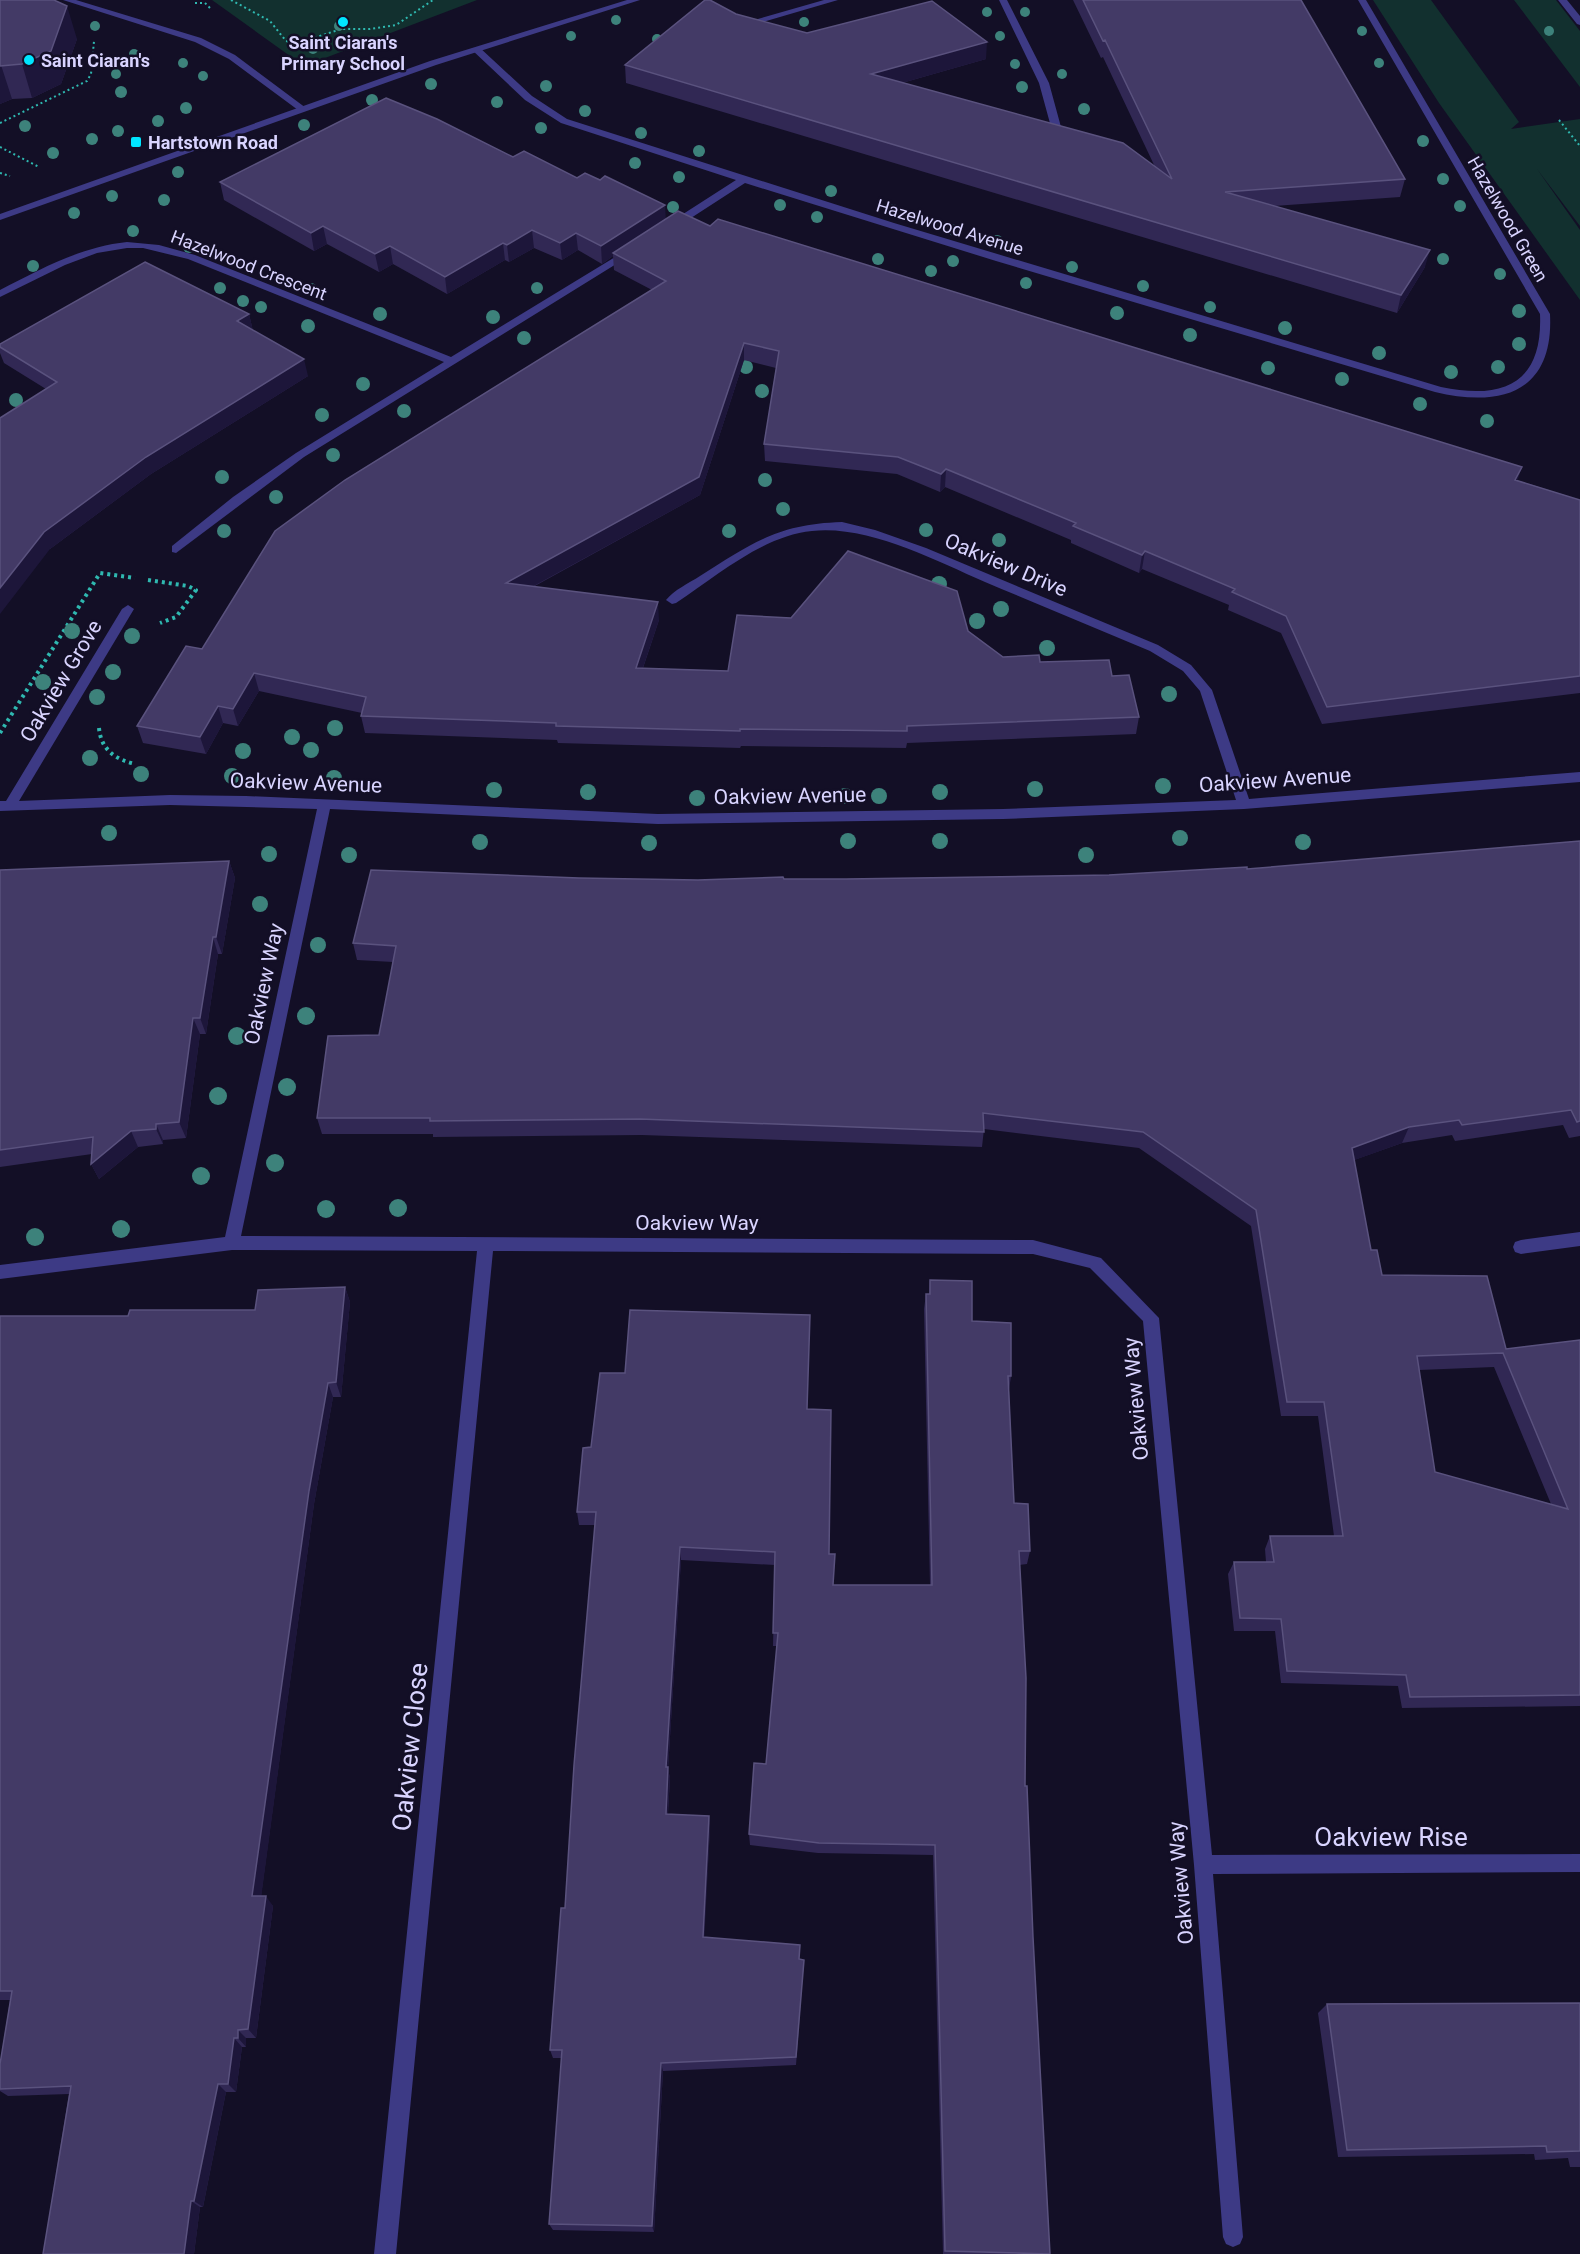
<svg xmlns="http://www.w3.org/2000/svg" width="1580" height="2254" viewBox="0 0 1580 2254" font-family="Roboto,sans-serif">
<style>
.green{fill:#12302f}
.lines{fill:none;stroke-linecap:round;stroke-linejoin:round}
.path-far1{stroke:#2fb8b0;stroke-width:2;stroke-dasharray:2 3;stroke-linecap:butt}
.path{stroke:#2fb8b0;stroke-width:4;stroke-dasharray:3 4;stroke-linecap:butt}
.service{fill:#3d3a85;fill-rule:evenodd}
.minor{fill:#3d3a85;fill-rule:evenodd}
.tertiary{fill:#3d3a85;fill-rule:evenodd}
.tree{fill:#3d827b}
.wall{fill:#312854;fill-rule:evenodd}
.shaded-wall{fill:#1d163a}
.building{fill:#433a66;stroke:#5a527e;stroke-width:1.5;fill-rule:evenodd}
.poi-dot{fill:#00e5ff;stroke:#130f26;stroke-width:2}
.labels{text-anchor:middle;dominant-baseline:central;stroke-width:5;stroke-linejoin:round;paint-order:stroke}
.far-poi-label{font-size:18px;font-weight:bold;fill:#d9d4ff;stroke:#130f26;text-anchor:start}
.far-street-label{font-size:18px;fill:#d9d4ff;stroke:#130f26}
.street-label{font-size:21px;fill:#d9d4ff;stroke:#130f26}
.near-street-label{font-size:26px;fill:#d9d4ff;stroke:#130f26}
</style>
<rect width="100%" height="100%" fill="#130f26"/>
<path class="green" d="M212,0H477L304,66Z
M1373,0H1431L1519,122L1511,129L1580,119V226L1537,169L1580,230V300L1439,103Z
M1514,0H1556L1580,31V87Z"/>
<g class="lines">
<path class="path-far1" d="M231,0L270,21L286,41L296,44L341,29H370L396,25L433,0
M195,3H205L210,8
M1559,120L1580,146
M0,123L87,81L91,74L94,41
M0,147L39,167
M0,173L10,176"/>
<path class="path" d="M148,580L188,586L196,590L176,617L160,623
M99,728C101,750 116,760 136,764
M0,733L100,573L135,578"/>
<path class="service" d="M63,0H76L201,38L235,55L306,108L298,110L229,59L195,42Z
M1558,0H1567L1580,16V25L1577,24Z"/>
<path class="minor" d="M824,0H838L742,28L737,25Z
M999,0H1007L1049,83L1061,127L1059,129L1051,127L1039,83Z
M1358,0H1366L1550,314C1554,392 1502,408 1435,392L996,261L745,183L674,229H666V225L736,180L561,123L525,100L471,49L479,47L532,96L567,119L894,223L1441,387C1503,400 1543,384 1540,314Z
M127,242L159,245L195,255L451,357L625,251L634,253L304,457L176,553L172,552V546L233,497L296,453L444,362L188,259L143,248H127L97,253L65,265L0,297V290C41,269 80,247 127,242Z
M842,522L875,530L926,548L1158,645L1191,665L1212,690L1249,799L1580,772V782L1244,809L1003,819L658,824L330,809L241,1236L1033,1240L1101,1258L1159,1318L1212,1855L1580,1854V1872L1213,1874L1243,2237L1240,2244L1233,2247L1226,2244L1223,2237L1194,1865L1143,1321L1090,1268L1033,1254L493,1251L396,2254H374L477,1251L232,1250L0,1279V1265L225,1237L317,809L170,805L0,811V801H6L122,609L128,605L134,609L19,801L170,795L246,796L658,814L1003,809L1236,800L1200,691L1183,671L1150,651C1095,628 1040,605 985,582C934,560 869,525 812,531C762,536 717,576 676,603L672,604L666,600C674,590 689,583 700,576C752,543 778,524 842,522Z
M1580,1232V1246L1521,1254L1515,1252L1513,1247L1515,1242L1521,1240Z"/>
<path class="tertiary" d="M627,0H640L436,65L0,220V214L430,61Z"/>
</g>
<g class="tree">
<circle cx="987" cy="12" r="5"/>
<circle cx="1025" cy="12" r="5"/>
<circle cx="616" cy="20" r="5"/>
<circle cx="804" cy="22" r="5"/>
<circle cx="95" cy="26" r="5"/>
<circle cx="339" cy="26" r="5"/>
<circle cx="1362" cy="31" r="5"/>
<circle cx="1549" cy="31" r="5"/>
<circle cx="571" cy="36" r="5"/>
<circle cx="1000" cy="36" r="5"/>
<circle cx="657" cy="39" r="5"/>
<circle cx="360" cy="42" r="5"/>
<circle cx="313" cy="49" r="5"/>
<circle cx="134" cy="54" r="5"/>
<circle cx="183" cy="63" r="5"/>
<circle cx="1379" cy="63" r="5"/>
<circle cx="1015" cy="64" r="5"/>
<circle cx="116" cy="74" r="5"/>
<circle cx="1062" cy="74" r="5"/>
<circle cx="203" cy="76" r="5"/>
<circle cx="431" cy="84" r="6"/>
<circle cx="546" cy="86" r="6"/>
<circle cx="1022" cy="87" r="6"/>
<circle cx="121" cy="92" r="6"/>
<circle cx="372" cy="100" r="6"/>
<circle cx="497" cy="102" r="6"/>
<circle cx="186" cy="108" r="6"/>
<circle cx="1084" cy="109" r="6"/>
<circle cx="585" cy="111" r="6"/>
<circle cx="158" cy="121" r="6"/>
<circle cx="304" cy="125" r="6"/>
<circle cx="25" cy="126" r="6"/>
<circle cx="541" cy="128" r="6"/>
<circle cx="118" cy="131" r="6"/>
<circle cx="641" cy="133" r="6"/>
<circle cx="92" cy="139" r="6"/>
<circle cx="1423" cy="141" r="6"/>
<circle cx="699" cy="151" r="6"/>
<circle cx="53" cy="153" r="6"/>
<circle cx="635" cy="163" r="6"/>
<circle cx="178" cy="172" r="6"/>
<circle cx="679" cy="177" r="6"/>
<circle cx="1443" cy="179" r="6"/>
<circle cx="831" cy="191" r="6"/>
<circle cx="112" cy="196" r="6"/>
<circle cx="164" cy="200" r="6"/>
<circle cx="780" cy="205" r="6"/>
<circle cx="1460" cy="206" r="6"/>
<circle cx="673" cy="207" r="6"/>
<circle cx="893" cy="210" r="6"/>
<circle cx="74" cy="213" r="6"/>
<circle cx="817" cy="217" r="6"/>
<circle cx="954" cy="230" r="6"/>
<circle cx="133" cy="231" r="6"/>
<circle cx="997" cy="241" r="6"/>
<circle cx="189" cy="247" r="6"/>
<circle cx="878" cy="259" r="6"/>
<circle cx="1443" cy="259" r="6"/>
<circle cx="953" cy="261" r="6"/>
<circle cx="33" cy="266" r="6"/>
<circle cx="1072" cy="267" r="6"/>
<circle cx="931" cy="271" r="6"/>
<circle cx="1500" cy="274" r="6"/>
<circle cx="1026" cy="283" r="6"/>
<circle cx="1143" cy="286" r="6"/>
<circle cx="220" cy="288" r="6"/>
<circle cx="537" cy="288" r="6"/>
<circle cx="311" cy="289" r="6"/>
<circle cx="243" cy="301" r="6"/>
<circle cx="261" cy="307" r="6"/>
<circle cx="1210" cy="307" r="6"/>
<circle cx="1519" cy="311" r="7"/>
<circle cx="1117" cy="313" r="7"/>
<circle cx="380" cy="314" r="7"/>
<circle cx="493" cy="317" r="7"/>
<circle cx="308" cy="326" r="7"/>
<circle cx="1285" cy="328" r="7"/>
<circle cx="1190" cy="335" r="7"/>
<circle cx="524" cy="338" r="7"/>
<circle cx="1519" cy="344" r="7"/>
<circle cx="1379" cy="353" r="7"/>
<circle cx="746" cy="367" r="7"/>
<circle cx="1498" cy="367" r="7"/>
<circle cx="1268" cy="368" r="7"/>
<circle cx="1451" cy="372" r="7"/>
<circle cx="1342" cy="379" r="7"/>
<circle cx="363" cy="384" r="7"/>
<circle cx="762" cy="391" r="7"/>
<circle cx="16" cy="400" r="7"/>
<circle cx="1420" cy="404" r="7"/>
<circle cx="404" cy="411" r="7"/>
<circle cx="322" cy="415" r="7"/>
<circle cx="1487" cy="421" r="7"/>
<circle cx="333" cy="455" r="7"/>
<circle cx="222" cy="477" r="7"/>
<circle cx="765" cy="480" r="7"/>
<circle cx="276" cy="497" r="7"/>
<circle cx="783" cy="509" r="7"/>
<circle cx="926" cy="530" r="7"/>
<circle cx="224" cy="531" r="7"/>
<circle cx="729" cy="531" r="7"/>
<circle cx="999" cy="540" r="7"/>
<circle cx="939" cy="584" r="8"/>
<circle cx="1001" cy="609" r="8"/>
<circle cx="977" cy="621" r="8"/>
<circle cx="72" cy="631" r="8"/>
<circle cx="132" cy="636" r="8"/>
<circle cx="1047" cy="648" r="8"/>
<circle cx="113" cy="672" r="8"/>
<circle cx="43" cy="682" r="8"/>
<circle cx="1169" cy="694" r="8"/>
<circle cx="97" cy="697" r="8"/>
<circle cx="335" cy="728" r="8"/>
<circle cx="292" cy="737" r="8"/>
<circle cx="311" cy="750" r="8"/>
<circle cx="243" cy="751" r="8"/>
<circle cx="90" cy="758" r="8"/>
<circle cx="141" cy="774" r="8"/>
<circle cx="232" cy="776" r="8"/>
<circle cx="334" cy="778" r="8"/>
<circle cx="1163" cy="786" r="8"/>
<circle cx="1035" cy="789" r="8"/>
<circle cx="494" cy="790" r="8"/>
<circle cx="588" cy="792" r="8"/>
<circle cx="940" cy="792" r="8"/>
<circle cx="845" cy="796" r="8"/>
<circle cx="879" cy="796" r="8"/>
<circle cx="697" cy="798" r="8"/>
<circle cx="109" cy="833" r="8"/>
<circle cx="1180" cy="838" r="8"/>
<circle cx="848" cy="841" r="8"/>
<circle cx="940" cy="841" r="8"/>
<circle cx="480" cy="842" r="8"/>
<circle cx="1303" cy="842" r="8"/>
<circle cx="649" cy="843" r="8"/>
<circle cx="269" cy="854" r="8"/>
<circle cx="349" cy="855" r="8"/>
<circle cx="1086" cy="855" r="8"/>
<circle cx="260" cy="904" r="8"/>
<circle cx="318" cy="945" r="8"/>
<circle cx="306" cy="1016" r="9"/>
<circle cx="237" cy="1036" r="9"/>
<circle cx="287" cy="1087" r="9"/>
<circle cx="218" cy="1096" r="9"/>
<circle cx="275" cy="1163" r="9"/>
<circle cx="201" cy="1176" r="9"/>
<circle cx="398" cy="1208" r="9"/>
<circle cx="326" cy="1209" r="9"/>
<circle cx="121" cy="1229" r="9"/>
<circle cx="35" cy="1237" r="9"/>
</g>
<path class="wall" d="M0,0L77,39L61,84L32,98L12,99L0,104Z
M1073,0H1301L1405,179L1400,197L1274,206L1425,267L1397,313L626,83L625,65L736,14L807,33L986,59L902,83L1155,167L1103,57L1101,58Z
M513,157L577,178L666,219L710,226L1580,500V693L1322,724L1281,633L1228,610L1229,605L1142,569L1139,573L1071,543V540L945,487L940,492L897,474L765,461L764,444L776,368L744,360L700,495L533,587L659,620L643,668L728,671L968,631L1003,657L1040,662L1112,676L1139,717L1136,734L907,743L906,748L741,746L740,748L558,743L557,740L365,733L361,716L362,713L259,691L238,726L223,723L206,754L143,743L137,726L202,649L652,290L614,270L613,256L602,264L578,250L562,260L534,248L509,262L505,260L447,294L393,264L379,272L327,244L314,251L224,200L220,182Z
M249,314L253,331L308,376L151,474L50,549L46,389L4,363L0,353V344Z
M1580,841V1136L1569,1138L1563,1125L1455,1141L1452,1135L1402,1143L1354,1160L1371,1250L1382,1275L1506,1349L1580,1340V1706L1402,1708L1398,1686L1281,1683L1275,1631H1234L1228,1574L1234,1562H1266L1265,1549L1270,1536H1334L1318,1416H1281L1251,1226L1139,1148L984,1129L982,1147L642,1135L433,1137V1134H322L317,1118L379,1035L393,962L357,960L353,943L579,878L698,880L846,879L1109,875L1247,869ZM1494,1367L1551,1504L1435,1472L1419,1370Z
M229,861L235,878L222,954H218L206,1034H200L186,1138L163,1140V1144L138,1147L99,1179L91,1164L92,1154L0,1167V870Z
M930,1280L972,1321L1011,1376L1009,1390L1014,1503L1030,1551L1027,1564L1019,1565L1025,1786L1050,2254H943L933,1855L818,1853L750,1845L749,1834L766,1764L777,1646H773L775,1565L681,1560L668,1769L670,1778L668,1814L709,1816L710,1827L704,1937L804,1960L796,2065L663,2071L654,2232L553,2230L549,2224L562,2058H553L550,2050L565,1908L595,1525H579L577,1512L591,1447L807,1409L829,1554L833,1585H930L924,1309L926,1294H929Z
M345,1287L350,1302L341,1397H333L314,1504L261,1896L273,1906L256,2038H246V2047H242L236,2092H226L203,2207H200L194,2254H43L69,2094L8,2096L0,2091V2064L10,2000H0V1316H128L255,1310Z
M1580,2003V2167H1570L1568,2158L1535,2160L1534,2154L1338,2157L1318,2013L1327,2004Z"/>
<path class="shaded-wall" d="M67,6L77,39L61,84L32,98L22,64Z
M987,42L986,59L870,92L871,74Z
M1,65L12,99L0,104V66Z
M665,205L666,222L613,253V256L602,264L601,246Z
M323,226L327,244L314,251L311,233Z
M532,230L534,248L509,262L507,245Z
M576,233L578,250L562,260L560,243Z
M503,243L505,260L447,294L445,277Z
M390,246L393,264L379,272L375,254Z
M1430,250L1425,267L1397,313L1401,295Z
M249,314L253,331L237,321Z
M744,343V360L700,495L508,600L506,583Z
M304,359L308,376L151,474L50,549L0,614V588L44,532L146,457Z
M1522,467L1516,485L1515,480Z
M946,469L945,487L940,492L941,474Z
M1145,551L1142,569L1139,573L1142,555Z
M658,602L659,620L637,685L636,668Z
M254,673L259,691L238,726L233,709Z
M218,706L223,723L206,754L200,737Z
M229,861L235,878L222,954L216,937Z
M213,937L218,954L206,1034L200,1018Z
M193,1018L200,1034L186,1138L179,1122Z
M156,1124L163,1140V1144L156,1129Z
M1409,1127L1402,1143L1346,1163L1352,1148Z
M131,1131L138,1147L99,1179L91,1164Z
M345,1287L350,1302L341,1397L336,1382Z
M328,1383L333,1397L314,1504L260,1906L252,1896L309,1491Z
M680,1547L681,1560L668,1769L670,1778L667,1825L666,1814V1767Z
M709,1816L710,1827L704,1946L703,1937Z
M266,1896L273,1906L256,2038L248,2029Z
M238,2030L246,2038V2047L238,2038Z
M234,2038L242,2047L236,2092L228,2084Z
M661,2063L663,2071L654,2232L652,2226Z
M218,2084L226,2092L203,2207L194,2201Z
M191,2201L200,2207L194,2254H184Z"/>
<path class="building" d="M0,0H54L67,6L51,51L22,64L0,66Z
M705,0H710L736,14L807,33L932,1L987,42L871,74L1123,143L1172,179L1105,40L1103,41L1083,0H1301L1405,179L1225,192L1430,250L1401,295L625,65Z
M386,98L437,119L513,157L524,151L577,178L585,173L600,180L605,176L665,205L601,246L576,233L560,243L532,230L507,245L503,243L445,277L390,246L375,254L323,226L311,233L220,182Z
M678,211L710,226L718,219L1522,467L1515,480L1580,500V676L1327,707L1286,616L1232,592L1235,589L1145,551L1142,555L1073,526L1076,523L946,469L941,474L898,457L764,444L779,351L744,343L699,477L506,583L658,602L636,668L728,671L737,615L791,618L848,551L957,591L968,631L1003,657L1039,655L1040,662L1109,660L1112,676L1129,675L1139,717L907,726V731L740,729V731L556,726V723L361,716L366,697L254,673L233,709L218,706L200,737L137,726L186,646L202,649L275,531L345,480L666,281L613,253Z
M145,262L249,314L237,321L304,359L146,457L44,532L0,588V418L57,382L0,347V344Z
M1580,841V1121L1577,1122L1571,1110L1462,1125L1459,1120L1409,1127L1352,1148L1371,1250H1377L1382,1275L1487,1276L1506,1349L1580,1340V1695L1410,1697L1406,1675L1287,1671L1281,1619L1240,1618L1234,1562H1274L1270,1536H1343L1324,1402H1287L1256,1210L1143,1132L983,1113L984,1132L640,1119L430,1121V1118H317L328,1036L379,1035L396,946L353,943L371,870L579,878L698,880L783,877L784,879H846L1109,875L1247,867V869ZM1503,1353L1568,1509L1435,1472L1417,1356Z
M229,861L216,937H213L200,1018H193L179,1122L156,1124V1129L131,1131L91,1164L93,1137L0,1150V870Z
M930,1280L972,1281V1321L1011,1323V1376H1008L1014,1503L1028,1504L1030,1551H1019L1026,1678L1025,1786H1027L1033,1937L1050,2254L945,2251L935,1845L819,1843L749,1834L754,1763L766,1764L778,1633H773L775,1552L680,1547L666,1767H668L666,1814L709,1816L703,1937L800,1945L799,1959L804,1960L796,2057L661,2063L652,2226L549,2224L562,2050H550L561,1908H565L574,1765L596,1512H577L583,1448L591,1447L600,1373H625L630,1310L810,1315L807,1409L831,1410L829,1554H835L833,1585H932L926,1294H930Z
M345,1287L336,1382L328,1383L309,1491L252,1896H266L248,2029L238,2030V2038H234L228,2084H218L194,2201H191L184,2254H43L71,2086L0,2089V2064L12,1991H0V1316H128L130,1310H255L258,1290Z
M1580,2003V2151L1547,2152L1546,2146L1347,2150L1327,2004Z"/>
<g class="poi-dot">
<circle cx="343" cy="22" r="6"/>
<circle cx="29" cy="60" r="6"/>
<rect x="130" y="136" width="12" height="12" rx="3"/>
</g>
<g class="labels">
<g class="far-poi-label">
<text x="343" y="42" text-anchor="middle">Saint Ciaran's<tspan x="343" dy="21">Primary School</tspan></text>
<text x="41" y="60">Saint Ciaran's</text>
<text x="148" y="142">Hartstown Road</text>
</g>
<g class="far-street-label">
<text transform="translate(1508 219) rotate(60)">Hazelwood Green</text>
<text transform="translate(950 227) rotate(17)">Hazelwood Avenue</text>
<text transform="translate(249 265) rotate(21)">Hazelwood Crescent</text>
</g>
<g class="street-label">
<text transform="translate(1006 565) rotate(23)">Oakview Drive</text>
<text transform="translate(61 681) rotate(-59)">Oakview Grove</text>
<text transform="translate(1275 780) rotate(-4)">Oakview Avenue</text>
<text transform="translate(306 783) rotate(2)">Oakview Avenue</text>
<text transform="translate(790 796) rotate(-1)">Oakview Avenue</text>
<text transform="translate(264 984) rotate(-78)">Oakview Way</text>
<text x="697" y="1223">Oakview Way</text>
<text transform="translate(1136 1399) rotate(-95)">Oakview Way</text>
<text transform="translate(1181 1883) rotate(-95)">Oakview Way</text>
</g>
<g class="near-street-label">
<text transform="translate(410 1747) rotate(-84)">Oakview Close</text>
<text x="1391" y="1837">Oakview Rise</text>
</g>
</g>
</svg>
